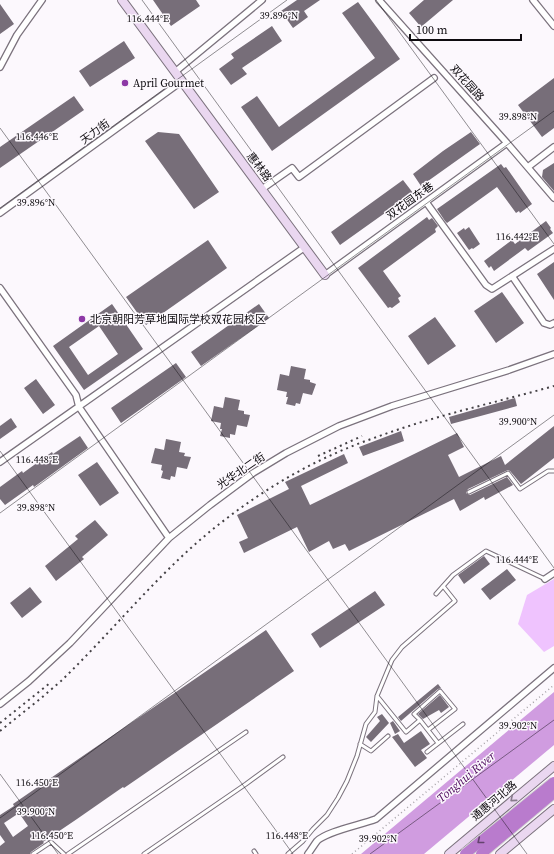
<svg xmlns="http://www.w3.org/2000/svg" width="554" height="854" viewBox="0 0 554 854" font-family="'Source Serif 4','Noto Sans SC',serif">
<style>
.green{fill:#efc3fe}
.water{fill:#d09ce0}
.building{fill:#776e79;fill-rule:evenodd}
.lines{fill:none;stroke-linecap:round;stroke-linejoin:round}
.lane-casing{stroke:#7b727d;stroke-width:5}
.street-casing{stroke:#7b727d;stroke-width:8}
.secondary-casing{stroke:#7b727d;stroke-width:10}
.path{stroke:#a7a3a8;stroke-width:1.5;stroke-dasharray:1 3;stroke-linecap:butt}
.lane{stroke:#fff;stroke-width:3}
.street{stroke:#fff;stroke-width:5.5}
.secondary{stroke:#ead7f0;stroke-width:8}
.rail{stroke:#444145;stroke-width:2;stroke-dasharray:2 4;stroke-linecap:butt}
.highway-bridge-casing{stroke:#d4d3d4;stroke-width:12;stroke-linecap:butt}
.highway-bridge{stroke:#b97bcd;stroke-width:10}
.oneway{stroke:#877b8b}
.oneway2{stroke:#64436e}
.ticks{fill:none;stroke:#0e0b0f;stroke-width:1;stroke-opacity:0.45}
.poi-dot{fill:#8d38a6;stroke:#fcf8fd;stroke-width:1.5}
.labels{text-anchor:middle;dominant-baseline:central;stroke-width:3;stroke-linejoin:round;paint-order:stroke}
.poi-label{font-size:11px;fill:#0e0b0f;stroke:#fcf8fd;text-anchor:start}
.street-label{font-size:11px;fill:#0e0b0f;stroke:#fcf8fd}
.water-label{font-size:12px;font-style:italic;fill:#480359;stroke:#fcf8fd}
.ticks-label{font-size:10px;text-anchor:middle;fill:#0e0b0f;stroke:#fcf8fd;stroke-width:3;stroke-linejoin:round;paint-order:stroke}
</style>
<rect width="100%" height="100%" fill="#fcf8fd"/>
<path class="green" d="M554,579V646L544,652L518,624L527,595Z"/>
<path class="water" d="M554,692V745L424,854H361Z"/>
<path class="building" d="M153,0H196L200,6L171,26Z
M297,0H320L304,11L308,17L293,28L281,11Z
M424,0H453L421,27L409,13Z
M358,2L400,59L272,151L241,107L257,96L279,127L375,58L342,13Z
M0,4L14,24L0,34Z
M272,26L282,41L242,68L247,74L231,85L219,69L234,58L231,54Z
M124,41L135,58L90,87L79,71Z
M554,78V128L542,137L518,105Z
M74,96L84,110L0,168V147Z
M158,132L179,134L219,192L194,209L145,141Z
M471,132L480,144L421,186L413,174L443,151Z
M554,163V191L542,177L543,170Z
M501,164L504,168L506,167L532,204L520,213L519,211L516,213L497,187L447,223L445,221L437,209Z
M403,180L413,193L340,245L331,232Z
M427,217L429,220L432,218L438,226L435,229L436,232L383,271L401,296L398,298L400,302L392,308L390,307L388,308L358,268Z
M546,221L551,228L550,229L553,233L528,251L525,248L494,271L491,266L489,268L484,261L512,240L515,244Z
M469,227L480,244L473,249L472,248L469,250L457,233L464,228L465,230Z
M208,240L227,268L146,325L126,297Z
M554,262V300L537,274Z
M502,292L524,323L496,343L474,311Z
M112,304L143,349L84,390L53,346ZM99,326L118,354L88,375L69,347Z
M259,304L269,318L201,366L191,352Z
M435,317L456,346L428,365L408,336Z
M176,363L186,377L121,423L111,408Z
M291,366L306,369L304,379L310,380V382L316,384L312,395L303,393L300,404L296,403L295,406L286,404L288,397H286L287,392L277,390L280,374L289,376Z
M36,379L55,405L43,414L24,388Z
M225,397L240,400L238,410L244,411V414L250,415L247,427L237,425L235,435L230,434V438L220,436L222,429H220L221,423L211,421L214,406L223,408Z
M515,398L517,406L451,424L449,417Z
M11,418L17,427L0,439V426Z
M554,426V458L521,484L510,471L508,470L468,489L466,493L470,495L507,477L513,485L485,500L484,497L460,511L454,499L349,551L345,544L333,549L329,541L309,552L297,527L244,553L239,542L248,538L237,515L289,489L285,482L344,454L348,463L301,486L310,505L457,433L464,447L448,455L459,477L501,456L505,465Z
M401,431L404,441L363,456L359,447Z
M80,436L88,448L34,487L33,485L5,505L0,499V487L22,471L23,473L52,452L53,454Z
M166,439L181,442L179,452L185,453L184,456L191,457L187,469L177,467L175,477L171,476L170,480L161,478L163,471L161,470L162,465L151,463L155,448L164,450Z
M97,462L119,493L100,506L78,475Z
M95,520L108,535L82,557L84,559L56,581L45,566L78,539L75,536Z
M484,556L490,564L464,584L458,575Z
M507,569L516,580L490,600L481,589Z
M30,587L42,602L22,618L10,603Z
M375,591L385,605L320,648L311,634Z
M266,630L294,671L124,788L123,787L77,819L43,842L44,843L31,852L30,854H0V846L5,842L0,835V815L14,806L13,804ZM19,813L28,826L13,837L4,823Z
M438,684L441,688L438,689L401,721L398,717Z
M440,695L449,707L441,713L439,710L423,719L418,714Z
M382,714L389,723L371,742L366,737L380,721L377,717Z
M393,721L400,731L395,734L390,723Z
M421,731L430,744L421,750L427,758L415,767L392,737L398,734L404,743Z"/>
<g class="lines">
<g class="lane-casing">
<path id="lane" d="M469,492L508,473L520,489L548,471H554
M436,594L453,575L486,551L545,579
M377,696L406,732L420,720L438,743
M420,720L414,714L440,691L455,709L428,730
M360,744L371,751L388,736
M427,752L463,724
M254,851L256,854
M33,854L51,842L64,854
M68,854L246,732
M144,854L246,784L283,757
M288,854L303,841L313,829L327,815L338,798L347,781L357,756L366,724L375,712L377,696L392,660L402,647L455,601L443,586"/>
</g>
<g class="street-casing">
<path id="street" d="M379,0L507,143L554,198
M533,0L554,26
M0,67L17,35L42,0
M175,72L262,0
M528,167L554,147
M262,189L292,168L299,177L434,78
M426,202L486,285L492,289L554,249
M0,213L182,81
M325,275L507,143
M512,276L544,323L550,325L554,323
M0,288L76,395L79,407L169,538
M0,462L305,247
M545,579L554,573
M0,704L29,681L70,643L169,538L210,505L253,473L286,453L339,426L392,406L509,370L554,354
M308,854C311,850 314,845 317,841C327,831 361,825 376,819L554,668"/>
</g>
<g class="secondary-casing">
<path id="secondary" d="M122,0L325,275
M449,854L554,766
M500,854L554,809"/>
</g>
<path class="path" d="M352,854L554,685"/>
<use href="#lane" class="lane"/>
<use href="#street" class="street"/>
<use href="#secondary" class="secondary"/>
<path class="rail" d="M318,456L362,436
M0,723L50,683
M0,731L40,699L61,681C115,629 162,568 222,522C268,486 319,457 374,438C433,416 494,403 554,386"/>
<g class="highway-bridge-casing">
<path id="highway-bridge" d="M465,854L554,782
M481,854L554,793"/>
</g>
<use href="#highway-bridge" class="highway-bridge"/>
</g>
<defs><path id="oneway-chevron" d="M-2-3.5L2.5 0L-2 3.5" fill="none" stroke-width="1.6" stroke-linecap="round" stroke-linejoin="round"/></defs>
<use class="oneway" href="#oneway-chevron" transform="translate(513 799) rotate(140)"/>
<use class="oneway2" href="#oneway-chevron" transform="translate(480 841) rotate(141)"/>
<path class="ticks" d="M142,0L554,568M376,0L554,244M0,128L527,854M0,208L287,0M0,451L293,854M0,513L554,111M0,774L58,854M0,818L554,415M370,854L554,720"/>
<g class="poi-dot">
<circle cx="125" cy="83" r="4"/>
<circle cx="82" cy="319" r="4"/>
</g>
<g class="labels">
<g class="poi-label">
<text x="133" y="83">April Gourmet</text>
<text x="90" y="319">北京朝阳芳草地国际学校双花园校区</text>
</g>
<g class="street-label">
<text transform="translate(467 83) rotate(48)">双花园路</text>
<text transform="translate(95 132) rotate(-36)">天力街</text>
<text transform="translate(259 167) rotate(53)">惠林路</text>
<text transform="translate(410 201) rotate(-36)">双花园东巷</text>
<text transform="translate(241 471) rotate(-34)">光华北二街</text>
<text transform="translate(494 801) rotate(-40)">通惠河北路</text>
</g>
<g class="water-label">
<text transform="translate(466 777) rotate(-40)">Tonghui River</text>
</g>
</g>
<g class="ticks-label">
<text x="279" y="19">39.896°N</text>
<text x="148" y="22">116.444°E</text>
<text x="518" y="120">39.898°N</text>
<text x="37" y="140">116.446°E</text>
<text x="36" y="206">39.896°N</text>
<text x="517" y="240">116.442°E</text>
<text x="518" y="425">39.900°N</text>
<text x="37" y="463">116.448°E</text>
<text x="36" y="511">39.898°N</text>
<text x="517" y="563">116.444°E</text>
<text x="518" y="729">39.902°N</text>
<text x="37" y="786">116.450°E</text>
<text x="36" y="815">39.900°N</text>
<text x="52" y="839">116.450°E</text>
<text x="287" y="839">116.448°E</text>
<text x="378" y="842">39.902°N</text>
</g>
<path d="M410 34v6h111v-6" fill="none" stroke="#0e0b0f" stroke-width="2"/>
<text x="416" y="34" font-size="12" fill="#0e0b0f" stroke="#fcf8fd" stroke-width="3" paint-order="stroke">100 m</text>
</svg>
